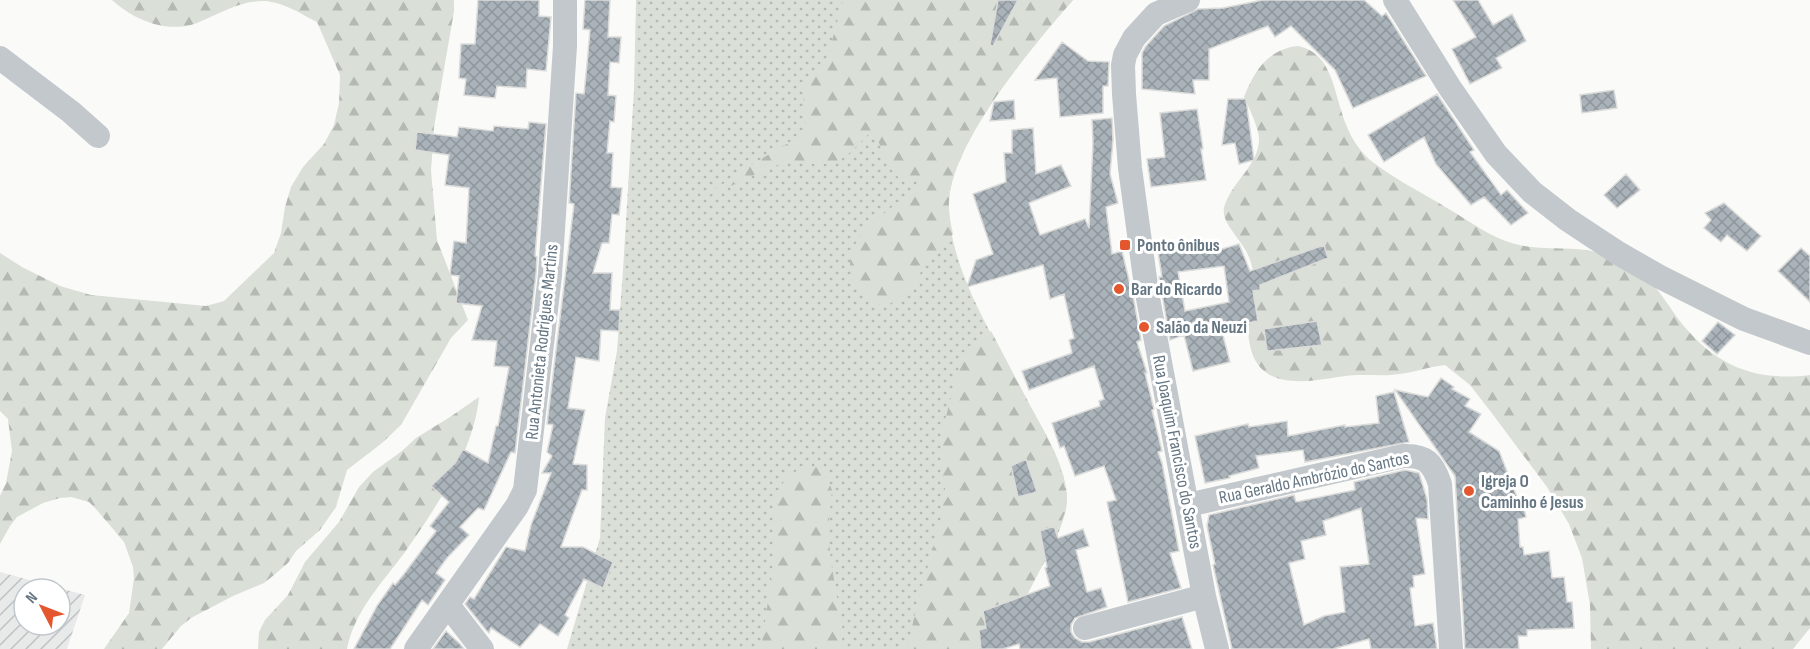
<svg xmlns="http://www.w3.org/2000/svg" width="1810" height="649" viewBox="0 0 1810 649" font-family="'Sofia Sans Condensed',sans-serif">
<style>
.industrial{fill:url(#industrial-furrows);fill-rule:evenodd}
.grass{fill:url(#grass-dots)}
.forest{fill:url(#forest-firs)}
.building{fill:url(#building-cross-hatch);stroke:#dcdcda;stroke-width:1.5;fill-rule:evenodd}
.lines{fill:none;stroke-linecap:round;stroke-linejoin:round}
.minor{stroke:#c3c8cc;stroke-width:24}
.poi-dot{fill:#e4572e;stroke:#fff;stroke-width:2}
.labels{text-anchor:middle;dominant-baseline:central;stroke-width:6;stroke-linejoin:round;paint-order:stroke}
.poi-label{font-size:18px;font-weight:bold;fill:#657683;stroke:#fff;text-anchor:start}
.street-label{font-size:18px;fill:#657683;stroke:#fff}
</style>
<defs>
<pattern id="industrial-furrows" width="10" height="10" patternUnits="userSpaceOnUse" patternTransform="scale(1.5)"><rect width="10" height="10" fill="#e8e9e9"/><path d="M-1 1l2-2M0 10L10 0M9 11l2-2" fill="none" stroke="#c0c1c2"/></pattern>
<pattern id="grass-dots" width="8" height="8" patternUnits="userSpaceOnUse" patternTransform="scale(1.5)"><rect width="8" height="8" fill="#dadfd7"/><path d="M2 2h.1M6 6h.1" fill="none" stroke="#b4b9b4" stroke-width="1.8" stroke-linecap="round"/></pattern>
<pattern id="forest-firs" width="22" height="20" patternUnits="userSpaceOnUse" patternTransform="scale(1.5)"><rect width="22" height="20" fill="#dadfd7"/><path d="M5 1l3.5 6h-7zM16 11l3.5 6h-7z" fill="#b4b9b4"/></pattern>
<pattern id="building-cross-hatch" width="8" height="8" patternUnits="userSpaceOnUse" patternTransform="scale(1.5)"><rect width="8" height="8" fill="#aab3b9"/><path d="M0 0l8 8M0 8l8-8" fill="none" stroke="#8e969c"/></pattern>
</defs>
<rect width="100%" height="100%" fill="#fafaf8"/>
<path class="industrial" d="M0,572L85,595L67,649H0ZM24,589H60V625H24Z"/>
<path class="grass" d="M636,0H1073C1035,43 949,145 949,203C948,267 992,333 1020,388C1037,420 1065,460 1067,496C1068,523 1046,557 1034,580C1022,603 1011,626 999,649H567L600,538L605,418L617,351L623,270L634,90Z"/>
<path class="forest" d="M112,0H454V11L434,127L431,170L437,240L468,320L451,338L401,425L382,443L347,470L336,507L320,530L296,551L288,563L274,575L264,583L233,596L191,618L181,626L162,649H104L129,613L134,578L133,567L124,542L96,509L89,502L71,497L60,498L43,503L17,517L10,526L0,544V496L6,483L12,451L8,419L0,411V253L22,267L60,286L91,295L206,306L224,301L274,253L281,233L285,207L291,187L303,167L324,144L334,125L339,103L340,75L317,22C301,14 285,3 266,1C241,0 220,14 197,23C167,34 134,20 112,0Z
M843,0H1073C1034,44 951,143 949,202C948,213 951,224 953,234L925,262L917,281L905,294L888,305L870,303C815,246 887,216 924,181C917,180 906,182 900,178C887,171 882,143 872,131C853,148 845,166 815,164C803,163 795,159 783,163C757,172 733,187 706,196L741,171L807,132L802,84L828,56Z
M1298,46C1329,52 1333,85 1341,110C1346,128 1355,147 1370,160C1394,179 1421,192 1447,208C1470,221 1489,237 1515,244C1544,252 1577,244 1606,255C1617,259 1631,268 1641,275C1658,286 1667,304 1679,320C1714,365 1754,382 1810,375V628L1793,649H1591L1590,605L1582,558L1569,524L1547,487L1491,412L1470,385L1445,365C1427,367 1409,374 1391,375C1376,376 1360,374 1345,376C1315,380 1266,393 1252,353C1248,341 1247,326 1248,313C1249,301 1256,288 1254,277C1253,270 1251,261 1248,255C1242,240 1221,223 1224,208C1230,183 1259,166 1259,139C1259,128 1249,108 1244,97C1254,71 1268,49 1298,46Z
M991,331L1054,451L1067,495L1066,509L1051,549L999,649H907L917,605L941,520L945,488L941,461V437L954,385L965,354Z
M479,397C474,451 436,508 405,552C383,582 354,611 347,649H258L259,632L265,620L288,595L305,562L339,522L359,487L373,472L402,451L416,438L450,417Z
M805,466L823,468L832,490L828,530L831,562L843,632L841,649H761L772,574L775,543L773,512L776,493L788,476Z"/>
<path class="building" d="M478,0H539V16L551,17L546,71L527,69L526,88L497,86L495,98L464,95L466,79L459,78L461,44H475Z
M585,0H610L608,37H621L619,63L610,62L608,95L616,96L614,122L610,121L607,153H613L611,187L622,188L619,215L612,214L609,243H602L593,273H612L610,310H620L619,331L601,330L599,361L576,357L568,408L585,410L573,464L587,465V490H582L561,547H583L613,562L603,588L584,579L565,615L569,618L558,636L540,624L520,647L491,628L489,633L486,630L465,604L470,597L474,599L506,547L525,551L531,525L551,473H542L552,456L547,452L553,425L547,424L574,204L569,203L576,93L584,94L587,64L590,30L583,29Z
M998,0H1018L993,46L990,45Z
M1263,0H1364L1382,16L1386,13L1426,76L1353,108L1335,70L1291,26L1275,37L1268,26L1209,49V80H1193L1195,94L1142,89V53L1146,46L1164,26L1198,9L1223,8Z
M1453,0H1478L1493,25L1512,14L1526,41L1496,58L1502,68L1470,84L1452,49L1476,37Z
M1062,42L1088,61L1109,62L1108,86H1103V113L1060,117L1057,78L1035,80Z
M1614,90L1617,108L1582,113L1580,95Z
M1437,94L1474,150L1470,152L1501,195L1507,190L1528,213L1511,225L1484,197L1471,205L1436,164L1424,137L1384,162L1368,135Z
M1228,99H1246L1254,160L1239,164L1235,143L1222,145Z
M1014,100L1015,119L990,121L994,102Z
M1197,109L1203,149H1201L1206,180L1151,187L1147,159L1165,157L1160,113Z
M1112,118L1113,140L1110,174L1118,203L1106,207L1112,254L1122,251L1130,284H1131L1141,340L1137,342L1147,373H1145L1154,409L1152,410L1162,451L1158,452L1162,463L1179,551L1170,553L1181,588L1128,602L1107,502L1116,500L1104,466L1075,476L1064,446L1060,448L1052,423L1100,406L1099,401L1104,399L1094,366L1029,390L1022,371L1072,353L1069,340L1074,338L1064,294L1050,299L1043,265L967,287L976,260L993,254L973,194L1006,182L1004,153H1012V130L1033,128L1036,174L1061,165L1071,186L1029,203L1040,235L1085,219L1089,228L1093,143L1092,120Z
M529,122L546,124L535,256L537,257L536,274L515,453L511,452L484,510L478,508L460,527L469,535L447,558L436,573L445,580L428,605L422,600L390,649H354L377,606L393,583L395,585L404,574L436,531L430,526L449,502L431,486L455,463L463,449L488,463L496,426H498L509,367L494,366L497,341L472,340L482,306L456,303L459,276L450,275L454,241L466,243L469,188L445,185L449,155L415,150L417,132L457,137L459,127L493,131L494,126L528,129Z
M1626,174L1640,190L1617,208L1604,195Z
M1724,203L1761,236L1747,251L1727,235L1721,242L1704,228L1711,220L1705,213Z
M1239,244L1250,271L1324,245L1328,258L1260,285V290L1253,291L1258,321L1221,328L1230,362L1193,371L1184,335L1170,340L1159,277H1162L1158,252L1211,246L1212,252ZM1224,266L1229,302L1185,311L1178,272Z
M1801,248L1810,256V302L1778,271Z
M1317,321L1322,345L1267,351L1264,329Z
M1718,322L1735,335L1717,354L1702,341Z
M1441,378L1454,387L1452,389L1470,399L1465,406L1481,414L1469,432L1499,451L1517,497L1521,496L1526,517L1518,519L1520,547H1523L1524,555L1549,551L1552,578L1564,577L1567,602H1572L1574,628L1527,630V636H1518L1519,649H1465L1455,476L1395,390L1428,397Z
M1394,392L1409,442L1305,462L1303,450L1256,456L1259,468L1229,476L1230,478L1205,483L1195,436L1248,424L1249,427L1287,421L1288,436L1345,425V427L1379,423L1376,396Z
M1026,459L1037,492L1018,497L1011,466Z
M1405,470L1419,473L1427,499L1428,519L1416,518L1425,574L1413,576L1414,587L1410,588L1415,626L1433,623L1437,649H1371L1369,639L1333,649H1232L1213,565L1215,564L1207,526L1209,515L1294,495L1296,502L1355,490L1354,482ZM1361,508L1369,564L1340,567L1345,612L1324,616L1304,625L1289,563L1305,559L1301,541L1326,535L1323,521Z
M1054,526L1058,538L1083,529L1089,546L1076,550L1087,592L1101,588L1107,607L1075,618L1071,625V632L1075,638L1082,642H1089L1182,617L1192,649H1020L1019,644L1003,649H981L979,630L986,628L983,611L1050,586L1045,568L1047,567L1040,531Z
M446,631L460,644L464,649H433Z"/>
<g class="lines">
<path class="minor" d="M1188,0L1156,14L1134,38L1125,55L1123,65L1124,94L1130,168L1147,293L1204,596L1217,649
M1395,0L1450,88L1496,154L1532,192L1568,220L1618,253L1660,277L1744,319L1810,343
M0,58L71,112L98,136
M1188,505L1403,456C1426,455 1433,463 1440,484L1451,649
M448,605L482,649
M1085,628L1204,596
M416,649L517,506L525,490L550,275L565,46V0"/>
</g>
<g class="poi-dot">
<rect x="1119" y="239" width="12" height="12" rx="3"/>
<circle cx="1119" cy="289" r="6"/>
<circle cx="1144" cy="327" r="6"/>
<circle cx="1469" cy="491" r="6"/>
</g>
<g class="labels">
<g class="poi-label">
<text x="1137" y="245">Ponto ônibus</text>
<text x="1131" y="289">Bar do Ricardo</text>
<text x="1156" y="327">Salão da Neuzi</text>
<text x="1481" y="481">Igreja O<tspan x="1481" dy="21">Caminho é Jesus</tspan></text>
</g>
<g class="street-label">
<text transform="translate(542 342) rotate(-84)">Rua Antonieta Rodrigues Martins</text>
<text transform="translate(1177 452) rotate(79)">Rua Joaquim Francisco do Santos</text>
<text transform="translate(1314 478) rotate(-12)">Rua Geraldo Ambrózio do Santos</text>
</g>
</g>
<g transform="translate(42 607) rotate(312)"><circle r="28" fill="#ffffff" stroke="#c1c8cd" stroke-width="1.5"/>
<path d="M0-4.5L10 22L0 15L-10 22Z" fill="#e4572e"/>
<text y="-9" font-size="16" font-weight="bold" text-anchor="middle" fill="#657683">N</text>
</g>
</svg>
